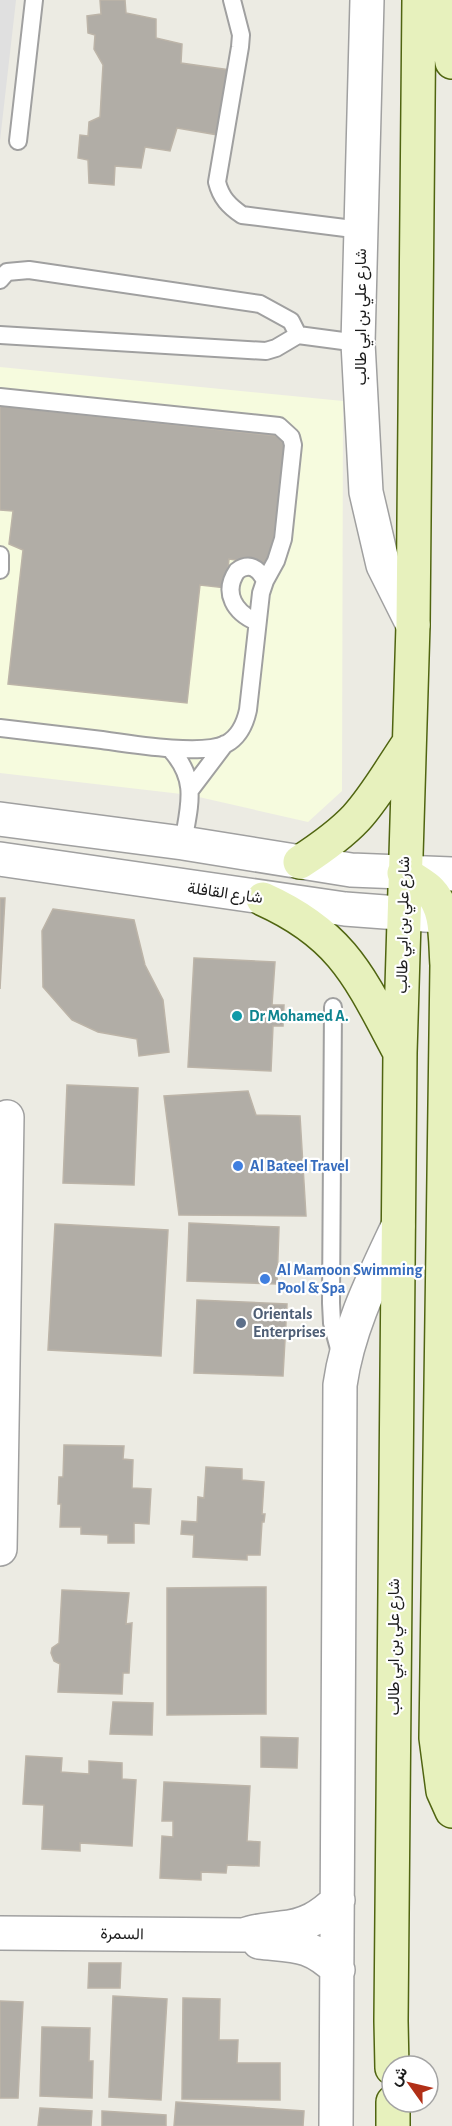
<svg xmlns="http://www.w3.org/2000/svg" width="452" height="2126" viewBox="0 0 452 2126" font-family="'Alegreya Sans',Vazirmatn,sans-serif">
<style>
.education{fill:#f6fbde}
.parking{fill:#e0e0e0}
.building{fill:#b1ada6;stroke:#bcb4a8;stroke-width:1.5}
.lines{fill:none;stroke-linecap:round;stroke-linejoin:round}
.lane-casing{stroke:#a0a0a0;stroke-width:20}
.street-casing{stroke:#a0a0a0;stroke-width:36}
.secondary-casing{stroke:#506511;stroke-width:36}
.lane{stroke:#fff;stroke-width:16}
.street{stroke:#fff;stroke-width:33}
.secondary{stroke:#e7f1bd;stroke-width:33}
.culture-dot{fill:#0f9aa8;stroke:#fff;stroke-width:2}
.shop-dot{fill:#3f7fe0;stroke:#fff;stroke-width:2}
.service-dot{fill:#5c6f8a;stroke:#fff;stroke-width:2}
.labels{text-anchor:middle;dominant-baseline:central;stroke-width:4.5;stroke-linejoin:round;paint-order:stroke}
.street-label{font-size:16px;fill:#1c1c1c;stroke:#fff}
.culture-label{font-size:16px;font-weight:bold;fill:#0d838f;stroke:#fff;text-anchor:start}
.shop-label{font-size:16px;font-weight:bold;fill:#366cbe;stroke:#fff;text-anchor:start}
.service-label{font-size:16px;font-weight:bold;fill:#4e5e75;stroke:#fff;text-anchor:start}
</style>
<rect width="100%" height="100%" fill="#ecebe3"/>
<path class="education" d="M0,367L343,401L342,791L308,822L190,795L0,773Z"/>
<path class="parking" d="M0,0H16L0,140Z"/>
<path class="building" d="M100,0H125L126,13L156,19V38L182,44L181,63L230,70L224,136L177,128L170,151L145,147L141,168L115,166L114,185L89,183L88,160L78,158L80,135L88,136L89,122L100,117L103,65L94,49L95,35L88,33L87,16L101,14Z
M0,406L287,437L270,565L229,559L226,588L200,585L187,703L8,684L23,550L9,544L13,511L0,510Z
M0,898H5L0,989Z
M53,909L134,920L145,965L163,1000L169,1052L139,1056L137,1039L98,1032L72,1020L43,987L42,931Z
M194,958L275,962L272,1005H284L283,1026H273L271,1071L188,1067Z
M67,1085L138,1088L134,1185L63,1183Z
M248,1091L256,1115L300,1116L306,1216L179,1215L164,1096Z
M189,1223L279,1227L277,1284L187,1281Z
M55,1224L168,1230L161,1356L48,1350Z
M197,1300L287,1304L283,1376L194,1373Z
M64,1445L124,1446L123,1459L133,1460L132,1488L151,1489L149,1524L134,1523V1543H108V1535L81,1534V1527H60L61,1504H58L59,1477H63Z
M206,1467L242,1469V1480L264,1482L262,1514H265L264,1522H262L260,1555H247V1560L193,1557L194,1535L181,1534L182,1521L197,1522L198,1497L204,1498Z
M266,1587V1714L167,1715V1588Z
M62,1590L129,1593L126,1624L132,1623L129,1673H123L122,1694L58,1692L60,1664L54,1661L51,1653L52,1648L59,1643Z
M113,1702L153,1703L152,1735L110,1734Z
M261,1737L298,1738L297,1768L261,1767Z
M26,1756L62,1758L61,1772L89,1774V1761L122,1763V1779L136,1780L132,1846L80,1843V1851L42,1849L44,1805L23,1804Z
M164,1782L250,1786L247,1841L260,1842L259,1866L227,1865L226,1873L201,1872V1880L160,1878L162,1836L173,1837V1821H162Z
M89,1963H121L120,1988H88Z
M113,1996L167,1999L161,2100L109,2097Z
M183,1998L220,1999L219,2040H238L237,2063H280V2100L182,2099Z
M0,2001L23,2002L18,2098H0Z
M42,2027L90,2028L89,2061H93L92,2098L40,2096Z
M176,2102L304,2111L303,2126H174Z
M40,2108L92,2111L91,2126H38Z
M102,2111L166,2115V2126H102Z"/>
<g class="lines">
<g class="lane-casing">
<path id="lane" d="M232,0L241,35L240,47L217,182C221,198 229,206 242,215L361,230
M18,141L34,0
M0,280L7,272L29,270L260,304L291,321L298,335
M0,335L266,351L276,348L298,335L358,343
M0,397L279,426L291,437L293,445L283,539L276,561L265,581L261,593L248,710C245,724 239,737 226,744C202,756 130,744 102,740C68,736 34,732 0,728
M0,555V570
M257,622C235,613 222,593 237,571C249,562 259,568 265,581
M170,749C199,780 189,806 183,843
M191,789L225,744
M333,1007L331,1303L332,1323L341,1356"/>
</g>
<g class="street-casing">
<path id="street" d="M367,0L358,343L366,492L383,565L413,625
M0,819L183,843L351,870L452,874
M0,859L345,909L452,917
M0,1549L7,1117
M0,1933L244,1935C256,1930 268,1930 281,1928C305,1926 321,1917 338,1900
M259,1942C295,1946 310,1943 338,1970
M336,2126L340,1385C348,1328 374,1277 398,1226"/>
</g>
<g class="secondary-casing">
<path id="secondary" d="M440,0L452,62
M300,862C320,849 340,835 356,818C376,796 391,769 408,744
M404,873C412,878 421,883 428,889C448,907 445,941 447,965L436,1738L443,1791L452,1811
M263,899C343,935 360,978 399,1051
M392,2068L391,2021L400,1053L413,625L419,0
M393,2102V2126"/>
</g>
<use href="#lane" class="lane"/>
<use href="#street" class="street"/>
<use href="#secondary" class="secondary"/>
</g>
<circle class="culture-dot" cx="237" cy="1016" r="6"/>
<g class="shop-dot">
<circle cx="238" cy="1166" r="6"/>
<circle cx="265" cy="1279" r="6"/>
</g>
<circle class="service-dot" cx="241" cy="1323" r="6"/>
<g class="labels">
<g class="street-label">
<text transform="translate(361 317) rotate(-90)">شارع علي بن ابي طالب</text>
<text transform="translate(225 893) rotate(8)">شارع القافلة</text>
<text transform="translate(403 925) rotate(-89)">شارع علي بن ابي طالب</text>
<text transform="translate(394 1647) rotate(-90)">شارع علي بن ابي طالب</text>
<text transform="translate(122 1934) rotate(1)">السمرة</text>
</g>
<g class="culture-label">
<text x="249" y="1016">Dr Mohamed A.</text>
</g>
<g class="shop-label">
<text x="250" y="1166">Al Bateel Travel</text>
<text x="277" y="1270">Al Mamoon Swimming<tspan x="277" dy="18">Pool &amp; Spa</tspan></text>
</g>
<g class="service-label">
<text x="253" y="1314">Orientals<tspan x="253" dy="18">Enterprises</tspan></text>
</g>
</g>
<g transform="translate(410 2084) rotate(304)"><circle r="28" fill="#ffffff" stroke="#a4a4a4" stroke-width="1.5"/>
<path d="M0-4.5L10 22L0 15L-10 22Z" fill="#b12f17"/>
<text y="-9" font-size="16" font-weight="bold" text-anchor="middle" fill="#1c1c1c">ش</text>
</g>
</svg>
